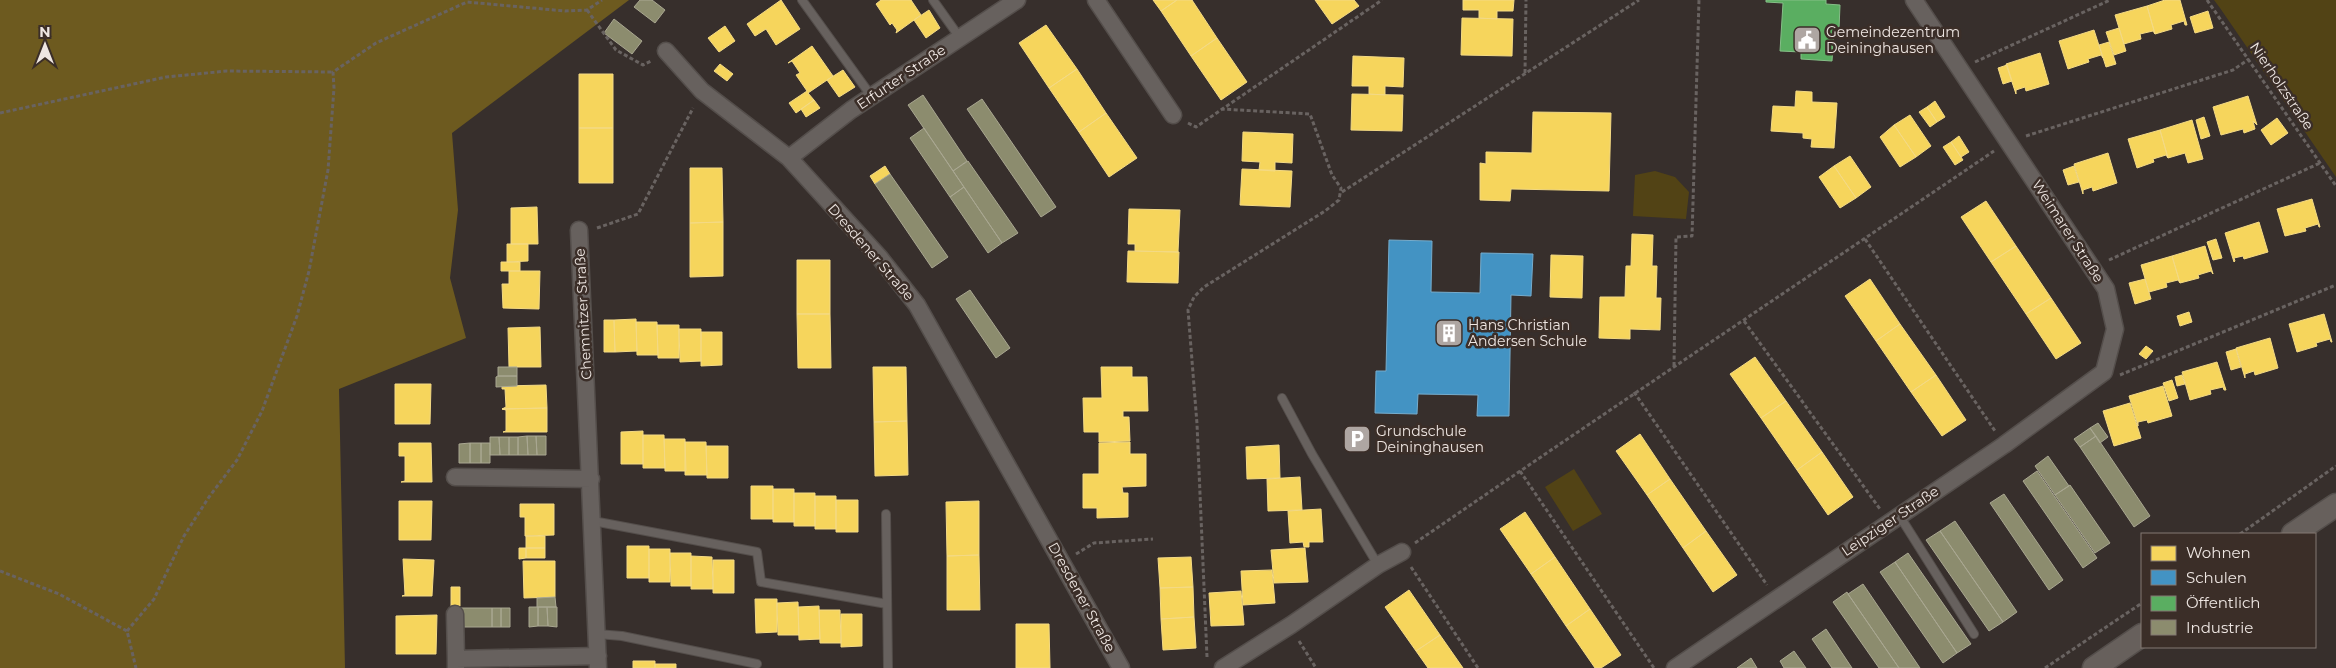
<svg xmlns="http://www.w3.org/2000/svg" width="2336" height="668" viewBox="0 0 2336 668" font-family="Montserrat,sans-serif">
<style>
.green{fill:#524315}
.forest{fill:#6d5a1f}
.homes{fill:#f6d55c;stroke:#f4da84}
.schools{fill:#4393c3;stroke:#76accc}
.public{fill:#5aae61;stroke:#86bf88}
.industry{fill:#8c8c6e;stroke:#a9a791}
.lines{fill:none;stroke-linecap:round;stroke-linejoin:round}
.service-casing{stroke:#544e4b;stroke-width:10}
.minor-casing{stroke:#544e4b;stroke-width:19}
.secondary-casing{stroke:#544e4b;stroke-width:25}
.path{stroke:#696361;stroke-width:3;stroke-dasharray:4 2.5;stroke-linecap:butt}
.service{stroke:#67615e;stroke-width:8}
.minor{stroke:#67615e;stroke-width:16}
.secondary{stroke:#67605c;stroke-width:22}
.labels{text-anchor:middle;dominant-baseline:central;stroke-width:5;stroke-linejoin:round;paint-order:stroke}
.poi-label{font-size:14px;fill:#eee6e2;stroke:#3b2e28;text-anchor:start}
.street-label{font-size:14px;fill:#eee6e2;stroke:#3b2e28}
</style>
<rect width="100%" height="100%" fill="#372f2c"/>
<path class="green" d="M2214,0H2336V177L2220,8Z
M1655,171L1675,177L1689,192L1686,219L1633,216L1635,175Z
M1574,469L1602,514L1573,531L1545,487Z"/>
<path class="forest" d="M0,0H629L452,133L458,210L450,278L466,338L339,389L345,668H0Z"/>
<path class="homes" d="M781,0L800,29L776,45L766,29L755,36L747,24Z
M881,0H911L921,15L896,33L897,30L892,23L890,25L876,4Z
M1153,0H1177L1161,11Z
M1177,0H1192L1217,38L1191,56L1161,11Z
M1315,0H1354L1359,6L1332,24Z
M1463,0H1514L1513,11H1497V19L1479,18V10H1463Z
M2165,0H2180L2187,25H2185L2184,21L2171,25L2172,29L2155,34L2147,6Z
M2147,6L2155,34L2153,31L2140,34L2141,39L2124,44L2115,15Z
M929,10L940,28L926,38L914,20Z
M2208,11L2213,28L2195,33L2190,17Z
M1462,18L1513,19L1512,56L1461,55Z
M1046,25L1077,69L1049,88L1019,43Z
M725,26L735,41L719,52L708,38Z
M2119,28L2126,51L2114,55L2106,32Z
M2094,30L2103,58L2101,55L2088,59L2089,62L2068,69L2059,41Z
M1217,38L1247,82L1221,100L1191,56Z
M2109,42L2116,64L2106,67L2099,45Z
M812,46L833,76L808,93L814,100L796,113L789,103L807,91L796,75L800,73L792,61L788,63Z
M2040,53L2049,84L2026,91L2025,87L2016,90V94L2006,64Z
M1353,56L1404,58L1403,87L1385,86V95L1369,94V86H1352Z
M720,64L733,74L727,81L714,71Z
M2007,65L2012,81L2003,84L1998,68Z
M1077,69L1106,113L1079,132L1049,88Z
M843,70L855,87L839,97L827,80Z
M579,74H613V128H579Z
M1796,91L1812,92V102L1837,103L1834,148L1811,147L1812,139L1803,138V133L1771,131L1773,106L1795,107Z
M1352,94L1403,95L1402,131L1351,130Z
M2248,96L2257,125L2253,121L2255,129L2244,133L2243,129L2221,135L2213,107Z
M814,100L820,108L806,117L801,109Z
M1935,101L1945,117L1937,122L1927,107Z
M1927,107L1937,122L1930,127L1919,112Z
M1533,112L1611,113L1609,191L1511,189L1510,201L1480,200V163L1486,164V152L1532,153Z
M1106,113L1137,158L1109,177L1079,132Z
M1910,115L1931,146L1916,157L1894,125Z
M2204,117L2210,136L2201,139L2196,120Z
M2277,118L2288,133L2271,145L2261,130Z
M2192,120L2203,159L2188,163L2185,153L2168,158L2160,130Z
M1894,125L1916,157L1900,167L1880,137Z
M579,128H613V183H579Z
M2160,130L2168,158L2166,155L2153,159L2154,162L2137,168L2128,139Z
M1243,132L1293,134L1292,163L1275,162V171L1259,170L1260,162L1242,161Z
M1959,136L1969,152L1961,157L1951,142Z
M1951,142L1963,160L1955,165L1943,147Z
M2108,153L2117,183L2093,191L2092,187L2083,190V194L2074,164Z
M1850,156L1871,187L1856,198L1834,166Z
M885,166L890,174L875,184L870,176Z
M1834,166L1856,198L1840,208L1819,177Z
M2074,166L2079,182L2068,185L2063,170Z
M690,168H722L723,222L690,223Z
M1242,169L1292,171L1290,207L1240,205Z
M2312,199L2320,227H2319L2318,224L2305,228L2306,231L2285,236L2277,209Z
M1986,201L2016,246L1991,262L1961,217Z
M537,207L538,244H511V208Z
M1129,209L1180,210L1178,252L1135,251V244H1128Z
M723,222V276L690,277V223Z
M2259,222L2268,252L2244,259L2243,256L2234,258L2235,261L2234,262L2225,233Z
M1632,234L1653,235L1652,266H1657L1656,298H1661L1660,330L1630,329V339L1599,338L1600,297H1625L1626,266H1631Z
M2216,239L2222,258L2213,260L2207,242Z
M507,244H528V261L507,262Z
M2016,246L2051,298L2026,314L1991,262Z
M2205,246L2213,274L2211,271L2198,275L2199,278L2180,283L2172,256Z
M1128,251L1179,252L1178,283L1127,282Z
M1551,255L1583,256L1582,298L1550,297Z
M2172,256L2180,283L2178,280L2166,283L2167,287L2149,292L2141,265Z
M797,260H830V314H797Z
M501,262H520V271H501Z
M509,271H540L539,309L503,308L502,284H509Z
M1870,279L1900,324L1876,341L1845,296Z
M2145,279L2151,299L2135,304L2129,283Z
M2051,298L2081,343L2056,359L2026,314Z
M2189,312L2192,322L2180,326L2177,316Z
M797,314H830L831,368H798Z
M2324,314L2332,342H2331L2330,339L2316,343L2317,346L2297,352L2289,324Z
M636,319L637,351L615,352L614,320Z
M604,320H614L615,352H604Z
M636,322H657L658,355H637Z
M1900,324L1936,375L1911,392L1876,341Z
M657,325H679V358H658Z
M540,327L541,367H509L508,328Z
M679,329H701V361L680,362Z
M701,332H722V365L701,366Z
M2270,338L2278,368L2255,375L2254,371L2245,374V378L2236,348Z
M2146,346L2153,351L2146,359L2139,354Z
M2236,349L2241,367L2231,370L2226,352Z
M1755,357L1786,401L1761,418L1730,374Z
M2217,362L2226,390H2224L2223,387L2210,390L2211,394L2190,400L2182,372Z
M873,367H906L907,421L874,422Z
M1101,367H1132V377H1147L1148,411H1123V417H1129L1130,441L1099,442V432H1084L1083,398H1102Z
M1936,375L1966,420L1942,436L1911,392Z
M2182,375L2185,384L2177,386L2175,377Z
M2172,380L2178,398L2169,401L2163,383Z
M395,384H431L430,424H395Z
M546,385L547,408L502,409L506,407L505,389H502V386Z
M2163,386L2172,416L2148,423L2147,420L2138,422V426L2129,396Z
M1786,401L1822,452L1797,470L1761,418Z
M2130,403L2141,438L2114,446L2103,411Z
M547,408V432H503L506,431V410L502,409Z
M907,421L908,475L875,476L874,422Z
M643,431V464H621V432Z
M1640,434L1670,479L1647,495L1616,451Z
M643,435H664L665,468H643Z
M664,439H685L686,471H665Z
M685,442H706L707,475H685Z
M1130,442V454H1146V486L1122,487L1123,493H1128V517L1097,518V508H1083V474H1099V443Z
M399,443H431L432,482H401L405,481V456H399Z
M1279,445L1280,478L1247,479L1246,447Z
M706,446H728V478H707Z
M1822,452L1853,497L1828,515L1797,470Z
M1300,477L1302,510L1268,511L1267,479Z
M1670,479L1706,531L1683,548L1647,495Z
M751,486H773V519H751Z
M773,489H794V522H773Z
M794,493H815V526H794Z
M815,496H836V529H815Z
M836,500H858V532H836Z
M399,501H432L431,540H399Z
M979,501V555L947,556L946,502Z
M520,504H554V535L525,536V517H520Z
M1321,509L1323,542H1309V547H1304L1303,542L1290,543L1288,511Z
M1525,512L1555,557L1531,574L1500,529Z
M1706,531L1737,575L1713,592L1683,548Z
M526,536H545V548H526Z
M627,546H649V578H627Z
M519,548H526V558L519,559Z
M526,548H545V558H526Z
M1305,548L1308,582L1274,583L1271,550Z
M649,549H670V582H649Z
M670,553H691V586H671Z
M979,555L980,610H947V556Z
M691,556L712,557L713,589H691Z
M1191,557L1193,587L1160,588L1158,558Z
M1555,557L1590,609L1566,626L1531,574Z
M403,559L434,560L432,596H402L405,595Z
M713,560H734V593H713Z
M523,561H555V597L524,598Z
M1272,570L1275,603L1243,605L1241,571Z
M451,587H460V606H451Z
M1193,587L1194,617L1161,619L1160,588Z
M1409,590L1440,635L1416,651L1385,607Z
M1241,591L1244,625L1211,626L1209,593Z
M755,599H777V632L756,633Z
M798,602L799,635H778L777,603Z
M819,606L820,639L799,640L798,607Z
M1590,609L1621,655L1601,668H1595L1566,626Z
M819,610H840L841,643H820Z
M841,614H862V646L841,647Z
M437,615L436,654H396V616Z
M1194,617L1196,648L1163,650L1161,619Z
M1016,624H1049L1050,668H1016Z
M1440,635L1463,668H1428L1416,651Z
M633,661H655V668H633Z
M655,664H676V668H655Z"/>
<path class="schools" d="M1389,240L1432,241L1431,292L1480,293L1481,253L1533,254L1531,296L1511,295L1509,416H1477L1478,395L1418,394L1417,414L1375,413L1376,371H1386Z"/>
<path class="public" d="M1766,0H1826V4L1840,5L1839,29L1834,28L1832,61L1801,59V52L1780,51L1783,3L1766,2Z"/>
<path class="industry" d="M640,0H652L665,10L655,23L634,7Z
M614,19L642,41L632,54L604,33Z
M923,95L967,161L953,171L908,105Z
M982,99L1056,207L1041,217L967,109Z
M924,128L964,187L950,197L910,138Z
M968,161L1018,233L1002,243L953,171Z
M890,174L948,257L932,268L875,184Z
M964,187L1002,243L988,253L950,197Z
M970,290L1010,348L996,358L956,299Z
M498,367H517V376H498Z
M498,376H517V386L496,387V377Z
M2098,423L2108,437L2100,443L2090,428Z
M2090,428L2096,436L2080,447L2074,439Z
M527,436H536L537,455H528Z
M527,436L528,455H518V437Z
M536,436H546V455H537Z
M2096,436L2150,516L2134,527L2080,447Z
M490,437H499L500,455H490Z
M499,437H509V455H500Z
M509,437H518V455H509Z
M470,443H481V463H470Z
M470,443V463H459V444Z
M481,443H490V463H481Z
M2048,456L2069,486L2055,495L2035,466Z
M2037,471L2097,558L2083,568L2023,481Z
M2070,485L2110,543L2095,553L2055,495Z
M2004,494L2063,580L2049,590L1990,503Z
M1955,521L2017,612L2003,622L1940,531Z
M1940,531L2003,622L1989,631L1926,540Z
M1908,553L1971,644L1957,653L1895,562Z
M1895,562L1957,653L1943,663L1880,572Z
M1863,584L1920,668H1899L1848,594Z
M1847,592L1848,594L1899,668H1879L1833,602Z
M555,597L556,607H537V598Z
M529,607H538V626L529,627Z
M538,607H547L548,626H538Z
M547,607H557V627L548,626Z
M460,608H492V627H460Z
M492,608H501V627H492Z
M501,608H510V627H501Z
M1826,629L1852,668H1832L1812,639Z
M1794,651L1806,668H1784L1780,661Z
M1751,658L1757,668H1737Z"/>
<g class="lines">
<g class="service-casing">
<path id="service" d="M802,0L872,97
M933,0L960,38
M1282,398L1312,454L1378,565
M886,514L888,668
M1899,515L1974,634
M593,521L757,552L761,582L887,604
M597,634L622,636L757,664"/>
</g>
<g class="minor-casing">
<path id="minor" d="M1096,0L1173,115
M666,51L702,91L789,158L880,258L917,305L1121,668
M789,158L851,110L1017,0
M579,230L598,668
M455,477L591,479
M455,614L456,659
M456,668V659L598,656
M1223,668L1291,625L1378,565L1402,552
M1675,668L2004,445L2104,372L2115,329L2106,289L1914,0"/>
</g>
<g class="secondary-casing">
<path id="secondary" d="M2293,534L2336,505
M2094,668L2142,635"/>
</g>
<path class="path" d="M2207,0L2336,186
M587,10L616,50L643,65L651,61
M1975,62L2110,0
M1525,73L1526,0
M0,113L166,77L227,71L333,72
M1188,123L1196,127L1382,0
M2026,136L2233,70L2249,59
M1342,192L1639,0
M597,228L638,214L693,108
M1865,239L1995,431
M2109,260L2320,163
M1744,321L1880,509
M1674,366L1676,237L1692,236L1699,0
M2120,375L2336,285
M1634,392L1767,585
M1520,471L1654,668
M2240,534L2336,466
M1415,543C1607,411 1801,282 1994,151
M1076,554L1094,543L1153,539
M1411,567L1478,668
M0,571L59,594L127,631L136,668
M127,631L154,599L184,536L209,497L237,460L262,411L297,316L309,271L328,170L334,88L333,72L376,43L467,2L565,11L587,10L602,0
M1299,641L1316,668
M1207,657L1197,424L1188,310L1194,297L1204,287L1325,211L1339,200L1341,188L1332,175L1310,114L1222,109
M2045,668L2142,603"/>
<use href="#service" class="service"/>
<use href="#minor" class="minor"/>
<use href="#secondary" class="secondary"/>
</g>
<defs>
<g id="civic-square" transform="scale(1.4375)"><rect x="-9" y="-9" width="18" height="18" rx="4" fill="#aea6a2" stroke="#3b2e28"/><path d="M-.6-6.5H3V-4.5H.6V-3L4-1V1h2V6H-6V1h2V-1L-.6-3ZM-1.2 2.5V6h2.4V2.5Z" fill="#fff"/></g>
<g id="building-square" transform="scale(1.4375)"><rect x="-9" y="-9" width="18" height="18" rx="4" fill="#aea6a2" stroke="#3b2e28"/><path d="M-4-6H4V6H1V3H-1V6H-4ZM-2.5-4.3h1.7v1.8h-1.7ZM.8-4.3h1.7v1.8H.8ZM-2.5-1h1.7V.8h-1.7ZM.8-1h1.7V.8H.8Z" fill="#fff"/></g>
<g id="parking-square" transform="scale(1.4375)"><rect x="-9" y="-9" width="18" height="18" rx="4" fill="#aea6a2" stroke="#3b2e28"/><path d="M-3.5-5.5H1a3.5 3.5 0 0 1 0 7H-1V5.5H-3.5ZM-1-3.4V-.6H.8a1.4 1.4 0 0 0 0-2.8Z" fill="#fff"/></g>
</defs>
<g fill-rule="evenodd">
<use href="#civic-square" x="1807" y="40"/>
<use href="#building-square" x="1449" y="333"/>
<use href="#parking-square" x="1357" y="439"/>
</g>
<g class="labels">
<g class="poi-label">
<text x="1826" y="32">Gemeindezentrum<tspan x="1826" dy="16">Deininghausen</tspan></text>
<text x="1468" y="325">Hans Christian<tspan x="1468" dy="16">Andersen Schule</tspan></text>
<text x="1376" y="431">Grundschule<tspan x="1376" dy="16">Deininghausen</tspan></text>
</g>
<g class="street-label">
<text transform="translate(901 77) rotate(-34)">Erfurter Straße</text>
<text transform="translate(2282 86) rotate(56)">Nierholzstraße</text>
<text transform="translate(2068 231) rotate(57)">Weimarer Straße</text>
<text transform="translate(871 252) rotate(49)">Dresdener Straße</text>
<text transform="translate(583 314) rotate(-93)">Chemnitzer Straße</text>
<text transform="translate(1890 521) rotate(-34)">Leipziger Straße</text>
<text transform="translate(1082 597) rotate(61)">Dresdener Straße</text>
</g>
</g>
<rect x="2141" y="533" width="175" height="115" fill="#3b2e28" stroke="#837872"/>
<rect x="2151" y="546" width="25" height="15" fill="#f6d55c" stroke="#837872"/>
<text x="2186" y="558" font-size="15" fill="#eee6e2">Wohnen</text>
<rect x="2151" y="570" width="25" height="15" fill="#4393c3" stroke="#837872"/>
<text x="2186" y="583" font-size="15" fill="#eee6e2">Schulen</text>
<rect x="2151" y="596" width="25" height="15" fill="#5aae61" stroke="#837872"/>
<text x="2186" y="608" font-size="15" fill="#eee6e2">Öffentlich</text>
<rect x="2151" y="620" width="25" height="15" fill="#8c8c6e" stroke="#837872"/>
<text x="2186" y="633" font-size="15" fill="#eee6e2">Industrie</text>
<g transform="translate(45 45)" stroke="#3b2e28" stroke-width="4" paint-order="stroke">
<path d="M0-4L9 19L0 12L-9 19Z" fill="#eee6e2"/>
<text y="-8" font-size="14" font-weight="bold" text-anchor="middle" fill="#eee6e2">N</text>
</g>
</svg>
